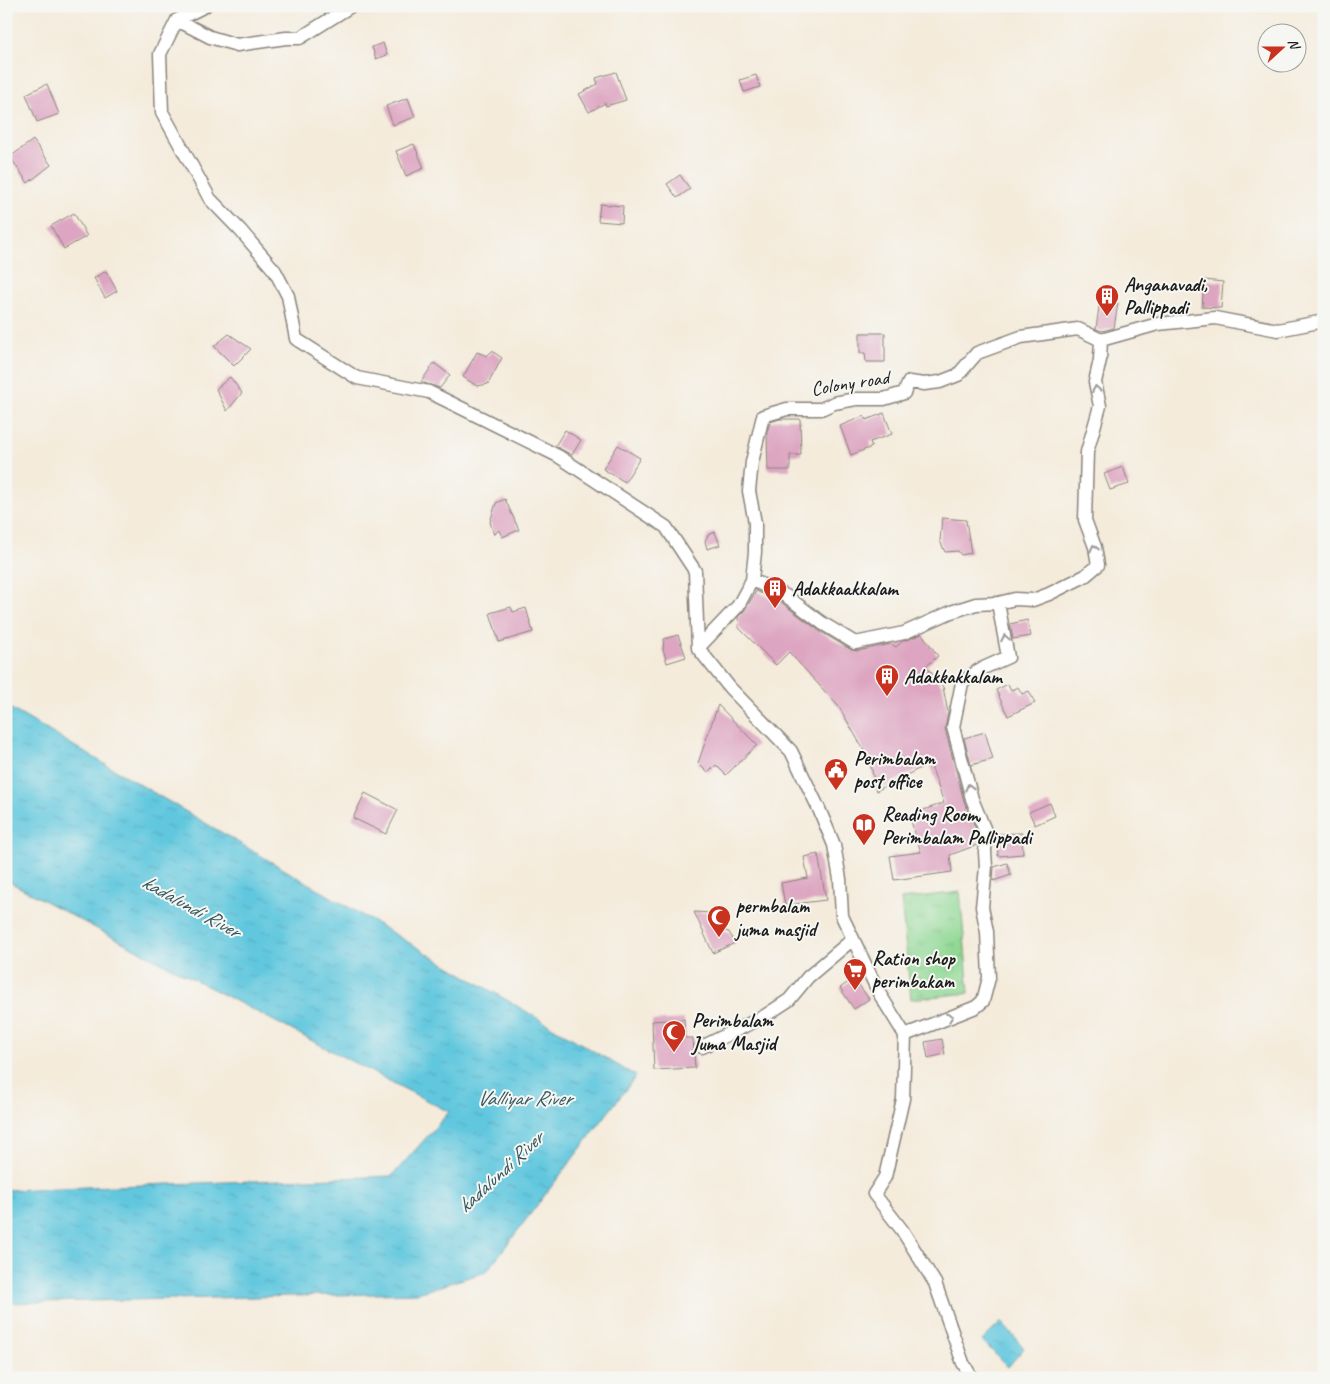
<svg xmlns="http://www.w3.org/2000/svg" width="1330" height="1384" viewBox="0 0 1330 1384" font-family="Caveat,sans-serif">
<style>
.grass{fill:url(#grass-tufts);stroke:#567a58}
.water{fill:url(#water-ripples);stroke:#3e727d}
.building{fill:#dda5c1}
.lines{fill:none;stroke-linecap:round;stroke-linejoin:round}
.minor-casing{stroke:#88847c;stroke-width:15}
.minor{stroke:#fff;stroke-width:12}
.oneway{stroke:#999}
.labels{text-anchor:middle;dominant-baseline:central;stroke-width:4;stroke-linejoin:round;paint-order:stroke}
.poi-label{font-size:20px;font-weight:bold;fill:#1c1c1c;stroke:#f6f6f2;text-anchor:start}
.street-label{font-size:20px;fill:#1c1c1c;stroke:#f6f6f2}
.water-label{font-size:21px;font-style:italic;fill:#345860;stroke:#f6f6f2}
</style>
<defs>
<pattern id="grass-tufts" width="24" height="20" patternUnits="userSpaceOnUse" patternTransform="scale(1.25)"><rect width="24" height="20" fill="#90d894"/><path d="M3 7l-1-3M5 7V3M7 7l1-3M15 17l-1-3M17 17v-4M19 17l1-3" fill="none" stroke="#7cb97f"/></pattern>
<pattern id="water-ripples" width="26" height="14" patternUnits="userSpaceOnUse" patternTransform="scale(1.25)"><rect width="26" height="14" fill="#61c7de"/><path d="M2 4q2-2 4 0t4 0M15 11q2-2 4 0t4 0" fill="none" stroke="#54aabe"/></pattern>
</defs>
<rect width="100%" height="100%" fill="#f6f6f2"/>
<filter id="ink" filterUnits="userSpaceOnUse"><feTurbulence type="fractalNoise" baseFrequency=".02" numOctaves="2"/><feDisplacementMap in="SourceGraphic" scale="10" xChannelSelector="R" yChannelSelector="G"/><feConvolveMatrix kernelMatrix="1 2 1 2 8 2 1 2 1" color-interpolation-filters="sRGB"/></filter>
<filter id="wash" filterUnits="userSpaceOnUse"><feTurbulence type="fractalNoise" baseFrequency=".0096" numOctaves="4" result="noise"/><feDisplacementMap in="SourceGraphic" scale="20" xChannelSelector="R" yChannelSelector="G"/><feGaussianBlur stdDeviation="1.12" result="paint"/><feColorMatrix in="noise" values="0 0 0 0 0 0 0 0 0 0 0 0 0 0 0 0 0 1.4 0 .05"/><feComposite in="paint" operator="in"/></filter>
<g filter="url(#wash)">
<rect width="100%" height="100%" fill="#f4ebdb"/>
<path class="grass" d="M960,892L969,993L911,999L901,899Z"/>
<path class="water" d="M6,706L636,1076L486,1272L417,1293L6,1303V1190L392,1176L449,1112L80,920L6,880Z
M1001,1322L1024,1348L1008,1367L982,1341Z"/>
<g id="blocks">
<path class="building" d="M383,43L387,55L376,59L372,47Z
M616,72L626,100L606,106L605,103L589,112L579,94L598,84L596,78Z
M756,75L760,87L744,92L740,80Z
M47,84L59,114L37,122L26,94Z
M408,98L415,117L393,125L386,106Z
M33,140L51,165L28,183L10,157Z
M414,144L424,168L406,176L396,151Z
M680,175L690,189L677,198L667,184Z
M600,204L623,206L622,223L598,221Z
M74,213L87,236L64,249L51,226Z
M106,271L117,291L105,298L94,278Z
M1204,280L1223,282L1221,308L1202,307Z
M1100,300L1118,303L1114,328L1102,331L1096,329Z
M860,333H885V362H866L865,353H860Z
M229,334L251,349L234,366L214,346Z
M492,351L502,358L488,384L477,386L463,377L477,352L487,356Z
M434,363L450,375L440,388L421,382Z
M230,377L242,393L227,411L216,389Z
M884,413L892,434L870,442L872,447L851,455L840,426L864,416L866,420Z
M780,419H800L801,455H790V470H768L767,433L770,422Z
M565,430L581,440L572,455L555,446Z
M618,445L640,458L625,482L603,469Z
M1123,467L1129,484L1110,490L1104,474Z
M505,499L519,530L502,537L499,530L494,535L490,522L496,503Z
M942,518L966,520L971,553L961,555L958,551L945,552L940,541Z
M715,532L720,545L707,549L705,541L708,535Z
M756,591L782,603L818,630L851,650L857,651L891,644L896,647L903,641L922,634L938,656L926,666L943,687L948,713L945,729L964,801L978,834L977,845L950,855L952,872L894,880L890,856L921,852L909,815L944,803L930,763L876,791L870,761L839,707L789,652L776,665L739,628L738,617L745,610Z
M511,607L513,612L526,608L533,632L499,642L490,613Z
M1027,620L1031,636L1013,639L1010,624Z
M678,635L686,657L667,663L663,649L664,639Z
M1008,684L1011,690L1018,687L1022,694L1029,691L1035,703L1008,716L996,690Z
M718,705L757,745L726,775L716,765L708,773L698,763Z
M985,732L993,759L971,765L964,738Z
M365,793L398,810L386,834L353,818Z
M1050,803L1055,816L1035,825L1029,812Z
M1022,833L1023,854L998,856L997,834Z
M818,854L826,900L785,905L781,883L808,878L804,857Z
M1007,863L1011,875L993,881L994,867Z
M694,912L712,913L720,930L729,932L735,943L713,953Z
M854,978L869,999L854,1009L840,988Z
M684,1019L685,1038H693L695,1068L654,1070L652,1021Z
M942,1039L945,1054L928,1058L925,1042Z"/>
</g>
</g>
<g filter="url(#ink)">
<use href="#blocks" fill-opacity="0" stroke="#88847c" stroke-width="1"/>
<g class="lines">
<g class="minor-casing">
<path id="minor" d="M205,6L177,20L160,54L162,112L210,199L241,231L275,271L288,296L296,339L357,378L429,392L558,456L666,527L695,571L698,648L730,688L791,751L819,809L834,845L840,879L842,916L879,993L905,1035L903,1099L885,1177L874,1194L902,1230L935,1283L963,1363L972,1378
M177,20L210,37L237,45L286,38H300L351,6
M1101,340L1158,324L1215,318L1278,330L1324,321
M752,580L786,596L822,623L855,643L904,633L951,612L976,604L998,603
M698,648L738,606L752,580L755,552V523L749,491L752,462L763,416L787,409H821L834,403L856,399H884L904,393L909,382L924,384L940,382L958,375L977,353L1021,337L1078,329L1101,340
M905,1035L976,1007L983,1001L989,978L987,932L982,907L986,867L985,852L986,833L972,799L953,727L962,683L979,670L1008,657L998,603L1015,599L1033,600L1049,594L1085,576L1098,565L1095,547L1085,520L1087,452L1100,406L1095,382L1100,360L1101,340
M702,1047L763,1017L789,1000L808,977L853,939"/>
</g>
<use href="#minor" class="minor"/>
</g>
<defs><path id="oneway-chevron" d="M-2-3.5L2.5 0L-2 3.5" fill="none" stroke-width="1.6" stroke-linecap="round" stroke-linejoin="round" transform="scale(1.25)"/></defs>
<g class="oneway">
<use href="#oneway-chevron" transform="translate(1096 389) rotate(-100)"/>
<use href="#oneway-chevron" transform="translate(1094 548) rotate(-104)"/>
<use href="#oneway-chevron" transform="translate(1005 638) rotate(-101)"/>
<use href="#oneway-chevron" transform="translate(969 787) rotate(-104)"/>
<use href="#oneway-chevron" transform="translate(950 1017) rotate(-21)"/>
</g>
</g>
<defs>
<g id="building-pin" transform="scale(1.25)"><path d="M0 17L-7.5 6A9.5 9.5 0 1 1 7.5 6Z" fill="#c8321e" stroke="#f6f6f2"/><path d="M-4-6H4V6H1V3H-1V6H-4ZM-2.5-4.3h1.7v1.8h-1.7ZM.8-4.3h1.7v1.8H.8ZM-2.5-1h1.7V.8h-1.7ZM.8-1h1.7V.8H.8Z" fill="#fff"/></g>
<g id="civic-pin" transform="scale(1.25)"><path d="M0 17L-7.5 6A9.5 9.5 0 1 1 7.5 6Z" fill="#c8321e" stroke="#f6f6f2"/><path d="M-.6-6.5H3V-4.5H.6V-3L4-1V1h2V6H-6V1h2V-1L-.6-3ZM-1.2 2.5V6h2.4V2.5Z" fill="#fff"/></g>
<g id="library-pin" transform="scale(1.25)"><path d="M0 17L-7.5 6A9.5 9.5 0 1 1 7.5 6Z" fill="#c8321e" stroke="#f6f6f2"/><path d="M-6-4Q-3-5.5-.7-3.5V5Q-3 3-6 4ZM6-4Q3-5.5 .7-3.5V5Q3 3 6 4Z" fill="#fff"/></g>
<g id="mosque-pin" transform="scale(1.25)"><path d="M0 17L-7.5 6A9.5 9.5 0 1 1 7.5 6Z" fill="#c8321e" stroke="#f6f6f2"/><path d="M3.5-4.9A6 6 0 1 0 3.5 4.9A5 5 0 1 1 3.5-4.9Z" fill="#fff"/></g>
<g id="supermarket-pin" transform="scale(1.25)"><path d="M0 17L-7.5 6A9.5 9.5 0 1 1 7.5 6Z" fill="#c8321e" stroke="#f6f6f2"/><path d="M-6-5.5h2.5l.6 2H6L4.5 2H-2.5L-4.4-4H-6ZM-1.5 3.2a1.3 1.3 0 1 0 .1 0ZM3 3.2a1.3 1.3 0 1 0 .1 0Z" fill="#fff"/></g>
</defs>
<g fill-rule="evenodd">
<use href="#building-pin" x="1107" y="296"/>
<use href="#building-pin" x="775" y="588"/>
<use href="#building-pin" x="887" y="676"/>
<use href="#civic-pin" x="836" y="770"/>
<use href="#library-pin" x="864" y="825"/>
<use href="#mosque-pin" x="719" y="917"/>
<use href="#supermarket-pin" x="855" y="970"/>
<use href="#mosque-pin" x="674" y="1032"/>
</g>
<g class="labels">
<g class="poi-label">
<text x="1124" y="284">Anganavadi,<tspan x="1124" dy="23">Pallippadi</tspan></text>
<text x="792" y="588">Adakkaakkalam</text>
<text x="904" y="676">Adakkakkalam</text>
<text x="854" y="758">Perimbalam<tspan x="854" dy="23">post office</tspan></text>
<text x="882" y="814">Reading Room,<tspan x="882" dy="23">Perimbalam Pallippadi</tspan></text>
<text x="736" y="906">permbalam<tspan x="736" dy="23">juma masjid</tspan></text>
<text x="872" y="958">Ration shop<tspan x="872" dy="23">perimbakam</tspan></text>
<text x="692" y="1020">Perimbalam<tspan x="692" dy="23">Juma Masjid</tspan></text>
</g>
<g class="street-label">
<text transform="translate(850 383) rotate(-9)">Colony road</text>
</g>
<g class="water-label">
<text transform="translate(191 906) rotate(29)">kadalundi River</text>
<text x="524" y="1098">Valliyar River</text>
<text transform="translate(500 1172) rotate(-43)">kadalundi River</text>
</g>
</g>
<rect width="1330" height="1384" fill="none" stroke="#f6f6f2" stroke-width="25"/>
<g transform="translate(1282 48) rotate(69)"><circle r="24" fill="#f6f6f2" stroke="#9f9f9c"/>
<path d="M0-4L9 19L0 12L-9 19Z" fill="#c8321e"/>
<text y="-8" font-size="14" font-weight="bold" text-anchor="middle" fill="#1c1c1c">N</text>
</g>
</svg>
